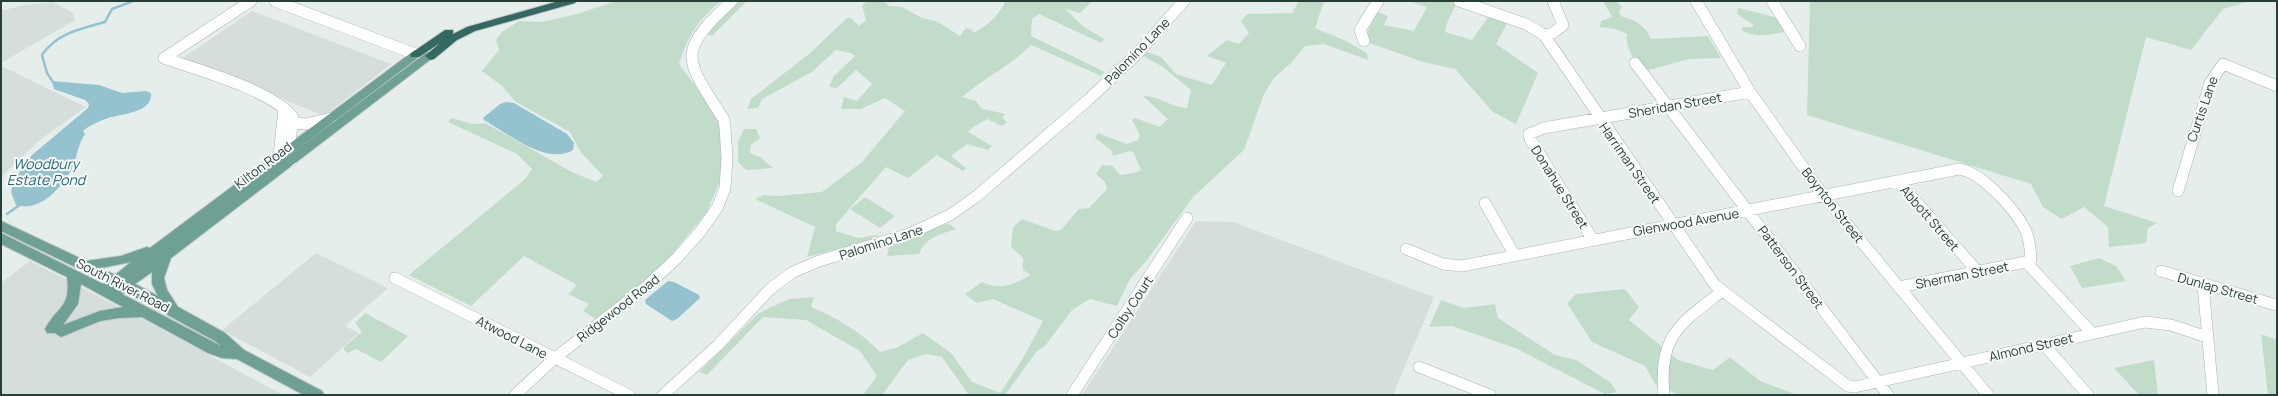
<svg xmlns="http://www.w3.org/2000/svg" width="2278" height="396" viewBox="0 0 2278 396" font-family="Manrope,sans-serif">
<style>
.built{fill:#d5deda}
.green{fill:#c1ddca}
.water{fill:#94c2ce}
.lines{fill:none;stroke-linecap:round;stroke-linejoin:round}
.stream{stroke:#94c2ce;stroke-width:2.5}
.minor-casing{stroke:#a9b6b2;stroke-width:12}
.major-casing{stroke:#c2c9c8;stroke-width:2}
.highway-casing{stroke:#c2c9c8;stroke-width:2}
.minor{stroke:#fff;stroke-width:11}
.major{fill:#6fa095;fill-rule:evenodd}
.highway{fill:#346961;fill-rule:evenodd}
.labels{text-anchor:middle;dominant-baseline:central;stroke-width:4;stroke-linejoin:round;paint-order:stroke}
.street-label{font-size:13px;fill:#263f39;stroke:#f7faf9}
.water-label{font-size:14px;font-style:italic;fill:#256577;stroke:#f7faf9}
</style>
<rect width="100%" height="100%" fill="#e6eeeb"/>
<path class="built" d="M52,2L72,12L75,20L1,63V11L20,6Z
M252,11L391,64L324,116L183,58Z
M1,66L86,107L41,139L1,177Z
M1196,221L1233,222L1434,297L1393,395H1082Z
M316,253L388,288L345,326L359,333L310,377L222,330Z
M30,261L159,328L283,395H1V283Z"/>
<path class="green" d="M616,1H721C699,19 687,37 679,64L720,119L722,142L721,178L707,212L669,258L637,290L596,319L583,311L589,304L568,294L577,285L524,256L471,306L409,275L524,180L532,169L517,154L448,122L452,118L472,124L485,123L572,172L596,182L603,176L580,151L570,132L516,102L502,86L482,71L499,50L496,40L502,32L519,21L542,22L577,14Z
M740,1H747L712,36L705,34Z
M867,1H884L889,6L902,7L922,18L938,22L960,36L966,28L972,30L973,33C985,28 1001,14 1005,1H1092L1080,13L1065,9L1084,27L1104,39L1101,43L1039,14L1032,19L1031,36L1105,72L1101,76L1031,45C1011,66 984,78 962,97L976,101L982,109L1006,114L1002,117L1007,122L1002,126L987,119L973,127L968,132L992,146L988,150L967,144L951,156L966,168L963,171L937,155L908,178L886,167L836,224V231L858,238L878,235L877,239L807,257L815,227L755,199L763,195L777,196L822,192L862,162L905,111L885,98L861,109H841L844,97L857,101L872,84L856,70L837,88L829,87L834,76L855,56L851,53L836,50L812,72L762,99L758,108L747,109L751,99L809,54L847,18H851L859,26L866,20L862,6Z
M1299,1H1326L1323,4L1315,28L1346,41L1367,53L1368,60L1324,44L1305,46L1291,63L1274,78L1264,94L1244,150L1193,197L1147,260L1130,279L1117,306L1090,299L1072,310L1045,346L1037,351L1005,395H969L942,357L926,354L908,360L882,395H863L877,376L860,351L806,320L763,317L707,375L699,372L759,313L789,299L814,297L811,307C837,318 861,332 880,352L898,347L923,333L951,353L972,382L1000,393L1022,360L1043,321L993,299L977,303L965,294L982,282C1001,291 1014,284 1031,275L1023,270V258L1011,247L1013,227L1022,219L1055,231L1061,230L1079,209L1089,208L1107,189L1105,182L1096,174L1102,165L1113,166L1120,175L1134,173L1141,170L1134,153L1129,151L1113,156L1111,150L1095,138L1098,133L1127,144L1138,140L1140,135L1132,120L1135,118L1160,127L1168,119L1143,96C1159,96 1171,107 1187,108L1191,90L1163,67L1143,56L1147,52L1161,57L1176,74L1212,85L1226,63L1207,56L1227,40L1239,44L1249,33L1241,21L1247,14L1292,13Z
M1408,1H1456C1454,14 1446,19 1445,32L1472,40L1488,17L1508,22L1496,44L1538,73L1516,124L1493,112L1455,69L1423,62L1364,41L1376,11L1388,16L1384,25L1414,31L1427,7Z
M1603,1H1617L1622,7L1619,12L1621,16C1636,21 1644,24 1651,39L1708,36L1721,58L1689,59L1649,70C1635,66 1625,47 1627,34L1615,29L1600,27L1601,21L1612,17Z
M1810,1H2251L2223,9L2191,50L2146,37L2104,206L2157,223L2148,228L2146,243L2109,247L2108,227L2084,207L2062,219L2043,207L2031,184L1807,115Z
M1738,8L1778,18L1784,24V32C1769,35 1755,38 1741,30L1743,27H1752L1754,25L1737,14Z
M744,129H756L760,138L751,145L750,153L760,157L773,168L746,170L738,162V142Z
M865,197L895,216L880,228L850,209Z
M949,224L956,229C939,235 926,237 919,254L887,256L889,247L942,225Z
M2099,258L2116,266L2126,281L2082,288L2070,266Z
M1625,289L1639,307L1629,320L1678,360L1713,370L1730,357L1760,381L1797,395H1679L1655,384L1645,366L1592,342L1567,303L1576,294Z
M1441,300L1464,308L1495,304L1498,318L1555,355L1576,360L1610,382L1617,392L1605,394L1515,348L1452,326L1429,327Z
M365,313L408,336L381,362L356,349L348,353L344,350V347L362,332L355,323Z
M2261,334L2277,340V395H2268Z
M2154,360L2158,395H2139L2114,368Z"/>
<path class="water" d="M52,81L99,85L122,93L146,91L151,93C153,113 121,114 108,118C99,121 90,125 83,131L85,134C78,144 77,157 72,168C63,187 39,213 16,205L11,192L14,180L32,155L88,108L89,104L85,100L54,89Z
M506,102L514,103L567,134L574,143L573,150C547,166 507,133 484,120L483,118L500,104Z
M668,281L674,282L699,295L700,298L677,319L672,321L646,304L645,300Z"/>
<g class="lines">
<path class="stream" d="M53,82L47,73L42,55C57,33 81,29 105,22L112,9L133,1
M7,214L21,204"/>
<g class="minor-casing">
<path id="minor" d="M275,1L415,54
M1459,1L1526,24L1544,35L1715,285L1848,386L1855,387L2145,322L2171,325L2207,337
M1696,1L1750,92L1823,195L1988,395
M1772,1L1800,46
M1544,35L1553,33L1563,25L1553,1
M1364,41L1360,30L1378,1
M164,58C200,71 269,89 293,117L289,149L291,161L279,157L284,108
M164,58L251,1
M1635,63L1888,395
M294,123L306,124L331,118
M1898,181L1978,272
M2178,191L2210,83L2223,64L2277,86
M1485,203L1515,256
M1593,240L1530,139L1529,134L1544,128L1750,92
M1406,249L1443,264L1462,266L1959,169C1982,172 2019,213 2027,234C2030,242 2030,250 2031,259L2026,262L2091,332
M2161,271L2276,305
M395,278L629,395
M2203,284L2213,395
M1899,287L2026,262
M2044,345L2088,395
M1419,367L1490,395
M515,395L555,358L647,286L677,258L700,232L717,208L725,188L727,158L725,128L724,120C686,59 674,54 732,1
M663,395L717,346L770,289L793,272L819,261L909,234L950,215L977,196L1088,100L1136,55L1184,1
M1072,395L1187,218
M1664,395C1658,336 1679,325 1722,291"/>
</g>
<g class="major-casing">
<path id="major" d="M415,50L419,51L420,54L419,57L279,163L426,53L430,52L435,56L171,258L164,278L167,290L178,307L225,333L244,350L322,391L324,395H304L237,359L222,358L208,353L142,317L119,318L100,321L61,337L55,333H47L45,329C57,306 71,309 67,277L1,244V233L103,284L106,282L1,231V221L86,261L121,256L147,247L150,248ZM131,262L115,275L101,268ZM152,272V284L158,296L135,284ZM81,284L123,307L100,311L63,325L78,304ZM126,292L215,341L221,346L122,294Z"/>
</g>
<g class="highway-casing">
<path id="highway" d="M559,1H576L575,3L475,31L457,40L434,59L430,60L425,56L440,43L419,57H411L410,54L445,30H453V34L467,27Z"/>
</g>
<use href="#minor" class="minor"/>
<use href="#major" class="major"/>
<use href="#highway" class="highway"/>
</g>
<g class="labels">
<g class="street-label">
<text transform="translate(1137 51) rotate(-46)">Palomino Lane</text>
<text transform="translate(1675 105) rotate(-10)">Sheridan Street</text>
<text transform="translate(2202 109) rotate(-71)">Curtis Lane</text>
<text transform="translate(1630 163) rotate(55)">Harriman Street</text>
<text transform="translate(263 165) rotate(-37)">Kilton Road</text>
<text transform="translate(1560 187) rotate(58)">Donahue Street</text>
<text transform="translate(1833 205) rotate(52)">Boynton Street</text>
<text transform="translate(1930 218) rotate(49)">Abbott Street</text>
<text transform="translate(1686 222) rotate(-10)">Glenwood Avenue</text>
<text transform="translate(881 242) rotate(-18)">Palomino Lane</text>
<text transform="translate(1791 267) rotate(53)">Patterson Street</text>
<text transform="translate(1962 275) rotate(-11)">Sherman Street</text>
<text transform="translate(123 285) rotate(27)">South River Road</text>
<text transform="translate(2218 288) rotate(16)">Dunlap Street</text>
<text transform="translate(1130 307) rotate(-57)">Colby Court</text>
<text transform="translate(618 308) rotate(-38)">Ridgewood Road</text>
<text transform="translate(512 337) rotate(27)">Atwood Lane</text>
<text transform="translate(2031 347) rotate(-13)">Almond Street</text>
</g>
<g class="water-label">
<text x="46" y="163">Woodbury<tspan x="46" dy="16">Estate Pond</tspan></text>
</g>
</g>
<rect width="2278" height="396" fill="none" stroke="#263f39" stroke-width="4"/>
</svg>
